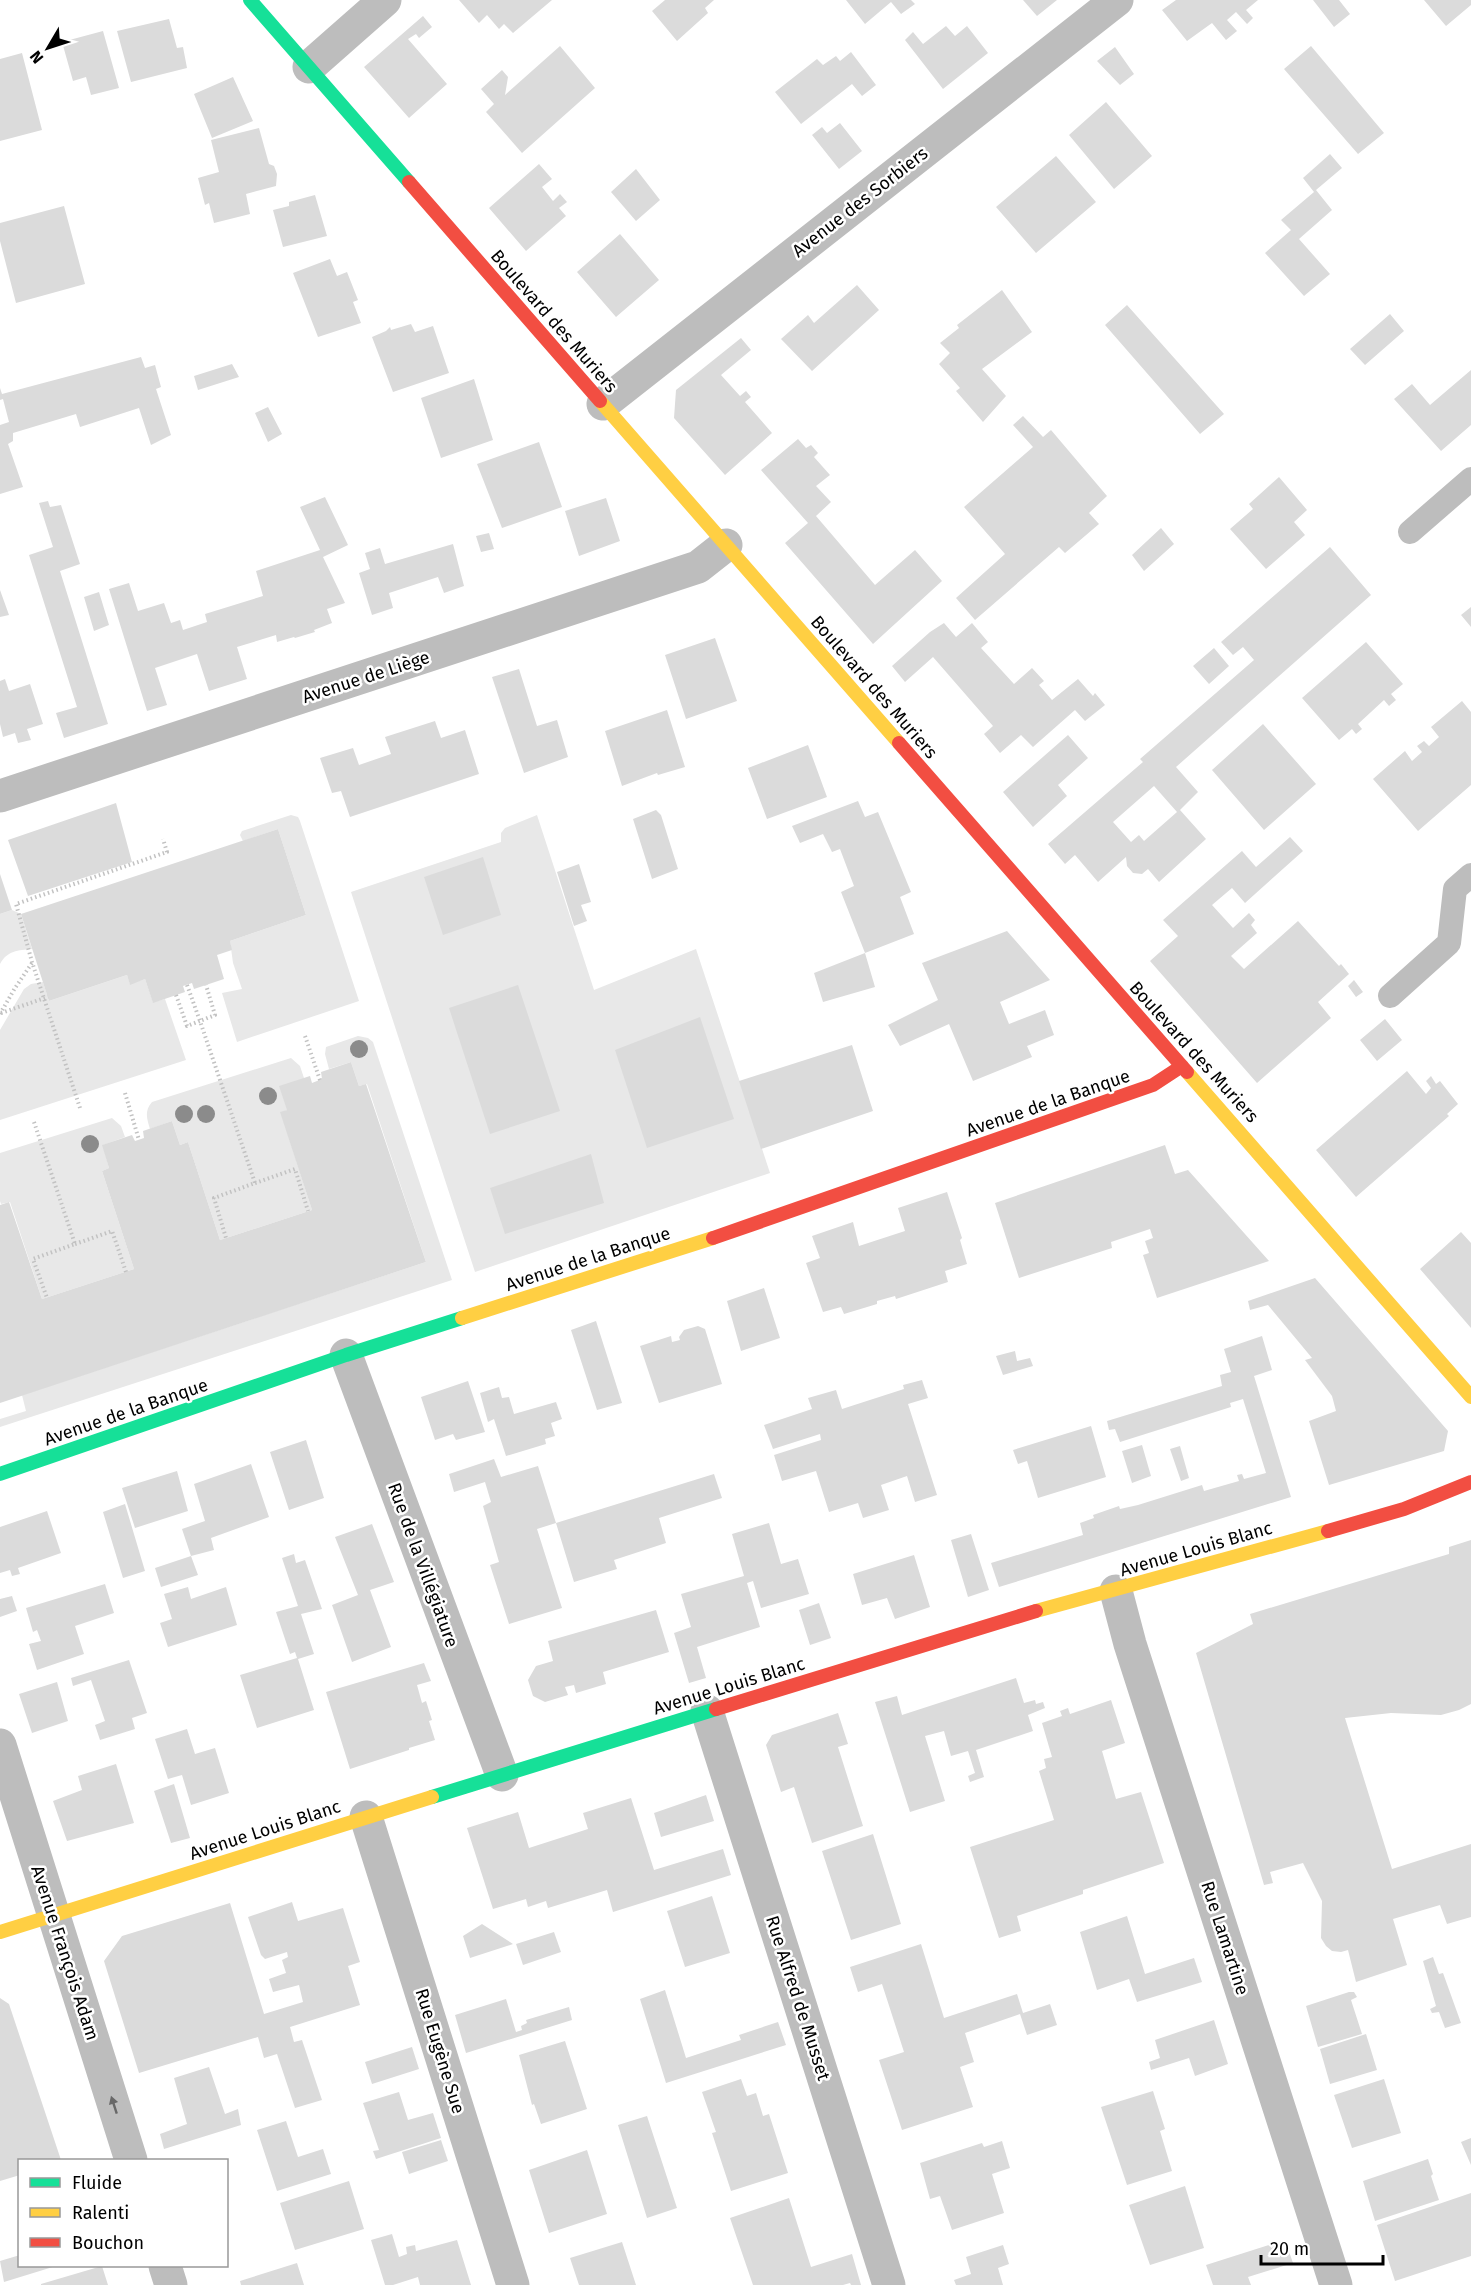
<svg xmlns="http://www.w3.org/2000/svg" width="1471" height="2285" viewBox="0 0 1471 2285" font-family="'Fira Sans',sans-serif">
<style>
.green{fill:#e8e8e8}
.building{fill:#dbdbdb;fill-rule:evenodd}
.lines{fill:none;stroke-linecap:round;stroke-linejoin:round}
.path{stroke:#c2c2c2;stroke-width:4;stroke-dasharray:1.5 3;stroke-linecap:butt}
.lane{stroke:#bdbdbd;stroke-width:24}
.street{stroke:#bdbdbd;stroke-width:33}
.fast{stroke:#16e098;stroke-width:14}
.slow{stroke:#ffcf43;stroke-width:14}
.jam{stroke:#f24e42;stroke-width:14}
.tree{fill:#8b8b8b}
.oneway{fill:#686868}
.labels{text-anchor:middle;dominant-baseline:central;stroke-width:5;stroke-linejoin:round;paint-order:stroke}
.street-label{font-size:18px;fill:#000;stroke:#fff}
</style>
<rect width="100%" height="100%" fill="#fff"/>
<path class="green" d="M291,815L298,817L300,821L359,1001L237,1042L222,993L242,989L233,963L230,941L306,915L278,829L243,841L240,835L242,831Z
M537,815L594,990L696,949L770,1173L475,1272L351,892L501,842V833L505,828Z
M12,910L21,914L32,949C18,950 7,951 0,964V914Z
M127,975L130,984L145,979L153,1002L165,999L186,1060L0,1120V1030L24,989L31,984L43,982L49,1001Z
M358,1036L368,1038L373,1042L452,1280L0,1427V1419L26,1411L22,1395L426,1262L367,1084L359,1086L351,1062L329,1069L325,1054L326,1047Z
M291,1058L300,1066L304,1078L287,1110L281,1113L312,1210L220,1240L188,1142L180,1145L172,1121L150,1129C147,1119 144,1111 152,1102Z
M112,1118L121,1126L125,1137L103,1145L109,1168L102,1171L134,1269L42,1299L10,1202L1,1204L0,1201V1153Z"/>
<path class="building" d="M459,0H552L513,33L504,24L499,29L487,15L479,23Z
M665,0H714L705,8L708,13L677,41L652,11Z
M846,0H911L915,4L901,14L891,2L865,24Z
M1023,0H1057L1037,16Z
M1176,0H1258L1246,10L1253,18L1247,24L1236,12L1227,20L1237,31L1226,40L1212,23L1187,41L1162,10Z
M1313,0H1339L1350,14L1334,27Z
M1424,0H1471V5L1446,26Z
M423,16L432,27L419,38L416,34L408,39L447,84L409,118L364,67Z
M169,19L177,48L183,47L187,68L131,82L117,31Z
M946,26L955,36L967,26L988,53L943,89L905,40L913,32L923,44Z
M103,31L119,88L91,95L86,77L73,81L62,42Z
M560,46L595,88L522,153L486,112L494,104L481,89L502,70L508,77L505,95Z
M1311,46L1384,133L1358,154L1284,69Z
M1115,47L1134,74L1120,85L1097,61Z
M851,52L876,85L862,96L852,84L801,124L775,92L817,59L823,65L836,56L840,61Z
M22,53L42,130L0,141V59Z
M233,77L253,121L212,138L194,94Z
M1106,102L1152,156L1114,189L1069,135Z
M840,123L862,151L839,169L812,135L822,127L827,133Z
M259,128L269,164L274,166L277,174L276,186L246,194L250,214L214,223L209,203L205,205L198,178L219,172L211,140Z
M1330,154L1342,168L1316,190L1332,210L1299,239L1330,274L1304,296L1265,253L1291,230L1281,220L1314,192L1303,178Z
M1056,156L1096,202L1036,253L996,207Z
M539,164L552,179L542,187L553,201L560,194L567,202L559,208L566,216L526,251L489,208Z
M636,169L660,200L636,221L611,192Z
M315,195L327,236L283,247L273,210L289,206V202Z
M64,206L85,284L16,303L0,241V223Z
M620,234L659,280L616,317L577,272Z
M330,259L337,276L347,272L358,300L353,302L361,323L318,337L293,273Z
M857,285L879,310L812,371L781,339L808,315L814,323Z
M1002,290L1032,332L982,369L1006,396L983,422L956,391L960,388L939,364L950,353L940,343L959,328L957,325Z
M1127,305L1224,414L1200,434L1105,325Z
M1390,314L1404,331L1365,365L1350,349Z
M411,324L415,332L433,326L449,373L393,392L372,337L386,331L390,327L391,330Z
M741,338L751,350L721,375L740,396L746,391L751,397L745,402L772,433L725,475L674,418L676,390Z
M141,357L145,368L155,365L161,387L156,389L171,435L151,445L139,408L80,427L76,414L13,433V441L8,444L23,487L0,494V425L9,422L3,399L0,400V388L2,394Z
M232,364L239,377L198,390L194,376Z
M1471,370V425L1441,451L1394,399L1412,384L1430,405Z
M474,379L493,440L441,458L421,398Z
M268,407L282,434L268,442L255,413Z
M1023,416L1043,437L1051,430L1107,496L1089,513L1099,524L1065,553L1059,547L975,620L956,598L1005,554L964,507L1033,447L1013,425Z
M798,439L806,448L811,445L818,453L814,457L830,475L816,486L831,502L816,516L875,585L915,550L942,581L873,644L785,543L808,523L761,470Z
M539,442L562,507L502,528L477,464Z
M1279,477L1307,510L1294,522L1305,535L1266,569L1230,529L1253,509L1249,504Z
M325,497L348,545L323,557L345,603L327,609L332,623L314,630L315,632L295,638L294,637L277,642L276,635L237,647L247,679L209,691L197,654L155,668L167,705L147,711L109,589L129,583L138,611L164,603L171,623L180,620L183,630L207,622L205,614L263,596L256,571L320,550L300,507Z
M606,498L620,541L579,556L565,511Z
M48,501L50,507L61,505L80,564L60,571L108,724L64,738L56,713L77,707L29,555L53,547L39,503Z
M1161,528L1174,544L1144,571L1132,555Z
M489,533L494,549L481,552L476,536Z
M453,544L464,586L444,593L438,577L389,593L393,608L372,615L359,573L370,569L365,553L380,548L385,564Z
M1330,547L1371,595L1176,767L1198,792L1180,810L1206,839L1159,882L1148,869L1142,874L1133,873L1127,866L1126,857L1098,882L1075,855L1065,864L1048,844L1143,762L1140,759L1254,660L1243,647L1233,655L1221,642ZM1154,786L1177,812L1144,841L1139,835L1131,842L1113,822Z
M0,590L9,615L0,617Z
M99,592L109,625L94,631L84,597Z
M1471,607V627L1461,615Z
M944,623L956,637L972,623L988,642L981,648L1014,684L1032,668L1044,681L1039,685L1052,700L1078,679L1093,696L1095,693L1105,705L1085,721L1075,710L1033,747L1021,735L1000,753L984,734L993,726L933,657L905,682L892,666L930,632Z
M715,638L737,701L686,719L665,655Z
M1366,642L1403,684L1391,694L1396,700L1389,706L1384,700L1358,724L1362,729L1356,734L1352,729L1339,740L1302,698Z
M1214,648L1229,666L1209,684L1193,666Z
M519,669L537,726L557,720L568,757L524,773L492,677Z
M5,679L9,691L30,684L43,724L27,729L31,740L18,743L15,733L3,737L0,724V681Z
M1462,701L1471,712V785L1418,831L1373,779L1405,751L1412,761L1422,752L1417,746L1424,741L1429,746L1439,737L1431,727Z
M667,710L685,767L658,775L657,773L622,786L605,731Z
M435,721L441,738L465,730L479,774L350,817L341,791L332,793L320,758L353,748L359,765L391,754L385,737Z
M1263,724L1316,784L1264,830L1212,770Z
M1068,735L1088,758L1058,785L1067,796L1033,827L1003,792Z
M808,745L827,797L767,819L748,768Z
M858,801L865,817L878,812L911,892L900,897L914,934L865,953L841,892L854,886L840,849L832,852L823,834L800,843L792,826Z
M116,803L132,862L28,896L8,840Z
M656,810L661,815L678,869L652,879L633,819Z
M278,829L306,915L230,941L232,950L217,955L224,979L194,989L192,983L183,986L185,992L153,1003L145,979L130,985L127,975L49,1001L21,914Z
M1290,837L1303,851L1245,903L1232,888L1212,905L1233,928L1249,913L1255,920L1251,925L1257,933L1231,956L1244,969L1298,921L1339,966L1341,964L1349,974L1318,1002L1331,1018L1257,1083L1150,961L1178,936L1163,920L1242,851L1256,867Z
M483,857L501,915L443,935L424,877Z
M579,864L591,902L581,905L587,921L574,926L557,872Z
M0,874L12,910L0,914Z
M1007,931L1050,980L1000,1002L1009,1024L1045,1010L1054,1035L1027,1046L1032,1057L973,1081L949,1024L900,1046L888,1025L938,1000L922,963Z
M865,953L875,987L823,1002L814,973Z
M1354,980L1363,992L1356,997L1348,986Z
M518,985L560,1111L490,1134L449,1008Z
M700,1017L734,1119L647,1148L615,1050Z
M1385,1019L1402,1040L1377,1061L1360,1040Z
M852,1045L873,1111L761,1149L739,1081Z
M351,1062L359,1086L366,1084L426,1262L0,1403V1205L9,1202L42,1299L134,1269L102,1171L109,1168L102,1145L132,1135L135,1141L144,1138L143,1131L172,1121L180,1145L188,1142L220,1240L312,1210L280,1112L287,1110L279,1086L310,1076L312,1083L322,1079L321,1072Z
M1407,1071L1426,1094L1431,1088L1426,1081L1431,1076L1436,1084L1440,1081L1458,1104L1447,1114L1449,1116L1356,1197L1316,1150Z
M1165,1145L1175,1174L1188,1170L1269,1261L1157,1298L1143,1255L1149,1253L1145,1241L1153,1238L1150,1229L1111,1242L1112,1248L1019,1278L995,1203Z
M591,1154L604,1203L505,1234L490,1188Z
M947,1192L962,1238L960,1240L967,1264L945,1271L948,1282L896,1299L895,1296L877,1301V1304L844,1314L841,1307L823,1312L806,1263L820,1258L812,1236L853,1222L859,1246L905,1231L898,1208Z
M1461,1232L1471,1243V1328L1420,1269Z
M1315,1278L1448,1431L1444,1451L1329,1485L1309,1421L1336,1411L1332,1396L1305,1360L1312,1358L1268,1305L1250,1310L1248,1301Z
M764,1288L780,1338L741,1351L727,1301Z
M596,1321L622,1403L597,1410L571,1330Z
M698,1326L705,1329L722,1384L659,1403L640,1346L671,1336L672,1342L680,1340L679,1337L684,1330Z
M1262,1336L1272,1370L1254,1376L1291,1497L999,1587L991,1563L1083,1535L1080,1523L1094,1518L1093,1515L1119,1506L1120,1509L1138,1505L1202,1485L1204,1491L1239,1481L1237,1475L1242,1474L1244,1479L1266,1473L1243,1399L1230,1403L1231,1407L1120,1442L1115,1429L1109,1430L1107,1421L1222,1386L1220,1375L1231,1372L1224,1349Z
M1015,1351L1017,1361L1030,1358L1033,1366L1003,1375L996,1356Z
M922,1380L928,1398L908,1404L937,1495L915,1502L907,1476L881,1485L889,1510L863,1518L858,1503L829,1512L816,1471L782,1481L774,1455L821,1440L820,1434L773,1449L764,1425L812,1409L808,1398L836,1390L842,1409L904,1389L903,1385Z
M468,1381L485,1432L456,1440L453,1434L435,1440L421,1397Z
M499,1387L502,1398L509,1397L514,1414L556,1402L562,1419L551,1423L555,1436L545,1439L546,1444L506,1456L494,1419L488,1422L480,1393Z
M1091,1426L1106,1477L1038,1498L1027,1461L1018,1464L1013,1450Z
M306,1440L324,1498L289,1510L270,1452Z
M1142,1445L1151,1476L1132,1483L1122,1451Z
M1180,1446L1189,1478L1181,1481L1170,1449Z
M494,1459L501,1477L538,1466L556,1523L537,1529L562,1608L509,1624L490,1565L499,1562L483,1506L491,1502L485,1482L454,1492L449,1474Z
M251,1464L269,1517L211,1538L214,1550L191,1556L198,1575L161,1587L155,1568L191,1556L182,1529L205,1521L194,1484Z
M177,1471L188,1511L135,1528L122,1488Z
M714,1474L722,1498L659,1518L666,1543L614,1560L617,1569L574,1582L556,1523Z
M125,1504L145,1571L123,1578L103,1512Z
M47,1511L61,1553L18,1568L20,1574L12,1576L10,1570L0,1573V1527Z
M769,1523L781,1564L798,1559L809,1594L761,1608L753,1581L747,1583L760,1627L697,1647L706,1678L689,1683L674,1633L691,1627L681,1594L744,1576L732,1534Z
M372,1524L394,1582L370,1590L391,1647L352,1662L332,1605L358,1595L335,1537Z
M971,1534L989,1590L968,1597L951,1540Z
M1471,1540V1704L1459,1710L1441,1715L1391,1713L1345,1718L1392,1869L1471,1844V1917L1447,1924L1440,1905L1393,1919L1407,1965L1356,1982L1348,1950L1341,1952L1332,1951L1326,1946L1321,1938L1322,1901L1303,1863L1270,1872L1273,1883L1264,1885L1196,1653L1253,1624L1250,1614L1449,1554V1547Z
M294,1554L296,1563L305,1560L322,1609L301,1614L314,1654L298,1659L314,1710L257,1728L240,1675L297,1658L295,1652L290,1654L276,1612L298,1606L282,1558Z
M914,1555L930,1607L895,1619L887,1598L862,1605L853,1574Z
M105,1584L114,1613L75,1626L84,1654L37,1670L29,1644L41,1641L37,1630L33,1632L26,1608Z
M188,1587L191,1599L226,1587L237,1625L168,1647L160,1623L172,1619L164,1594Z
M12,1596L17,1611L0,1617V1599Z
M819,1603L831,1638L810,1645L799,1610Z
M656,1610L669,1652L603,1672L606,1684L576,1693L574,1685L565,1687L568,1695L545,1702L533,1696L528,1680L536,1666L553,1661L548,1641Z
M129,1660L147,1713L132,1718L135,1729L100,1740L95,1725L105,1721L91,1680L73,1686L71,1678Z
M424,1663L431,1681L417,1685L422,1703L426,1701L432,1720L429,1721L435,1740L409,1748V1750L350,1769L326,1692Z
M1016,1678L1024,1703L1035,1700L1036,1704L1043,1702L1045,1708L1028,1715L1033,1731L976,1750L984,1777L970,1782L968,1776L975,1773L968,1751L951,1756L944,1731L925,1736L945,1801L910,1812L875,1702L897,1696L902,1715Z
M57,1682L68,1721L32,1733L19,1694Z
M1111,1700L1125,1743L1102,1751L1116,1799L1141,1792L1164,1863L1083,1890V1894L1017,1916L1021,1931L999,1938L970,1847L1054,1820L1039,1771L1046,1768L1044,1759L1052,1757L1042,1723L1062,1716L1060,1711L1068,1708L1070,1714Z
M838,1713L848,1744L838,1747L863,1826L812,1843L794,1787L781,1792L766,1745L772,1735Z
M187,1729L195,1754L215,1748L229,1793L191,1805L182,1775L168,1779L155,1739Z
M116,1764L134,1823L67,1841L53,1801L82,1790L78,1776Z
M174,1784L190,1838L171,1843L154,1791Z
M706,1795L714,1821L661,1837L654,1813Z
M631,1798L654,1870L723,1849L731,1875L613,1912L607,1890L548,1908L546,1901L528,1907L526,1899L493,1909L467,1828L518,1812L529,1848L588,1829L583,1813Z
M873,1834L901,1924L851,1940L822,1851Z
M712,1896L730,1953L685,1967L667,1911Z
M292,1902L298,1921L343,1908L360,1962L348,1966L360,2005L290,2027L294,2042L302,2040L322,2100L295,2108L277,2054L264,2058L258,2037L139,2073L104,1961L122,1936L230,1903L264,2014L303,2002L299,1985L273,1992L269,1979L286,1973L282,1960L288,1957L287,1952L265,1959L261,1955L248,1917Z
M1127,1916L1145,1974L1194,1958L1202,1982L1137,2002L1129,1979L1097,1990L1080,1932Z
M482,1924L513,1944L470,1958L463,1936Z
M554,1932L561,1952L523,1965L516,1944Z
M921,1944L944,2018L1017,1994L1023,2013L1050,2004L1057,2025L1027,2035L1020,2014L965,2033L974,2062L960,2067L973,2107L902,2130L879,2060L904,2052L882,1984L858,1992L850,1967Z
M1433,1957L1439,1974L1443,1973L1461,2023L1445,2028L1439,2012L1432,2013L1430,2009L1436,2006L1423,1961Z
M665,1990L686,2058L741,2040L739,2035L778,2022L786,2045L666,2083L640,1999Z
M1349,1992H1354L1357,1997L1351,2000L1362,2034L1318,2047L1306,2006Z
M0,1998L9,2004L61,2160H20V2175L0,2181Z
M506,1999L516,2032L522,2030L521,2026L527,2023L526,2020L569,2007L572,2020L466,2053L455,2015Z
M1214,2020L1228,2064L1195,2076L1189,2058L1151,2070L1149,2062L1160,2058L1155,2040Z
M1366,2034L1377,2070L1330,2084L1320,2049Z
M565,2041L587,2109L541,2124L534,2104L532,2105L519,2055Z
M412,2047L419,2069L372,2084L365,2062Z
M209,2067L225,2114L238,2109L241,2125L164,2149L160,2134L187,2124L174,2078Z
M741,2079L747,2096L756,2093L763,2116L769,2114L788,2173L731,2191L712,2133L716,2132L702,2092Z
M1384,2079L1401,2133L1352,2148L1334,2095Z
M1153,2091L1165,2129L1160,2131L1172,2171L1127,2185L1101,2107Z
M399,2092L408,2120L433,2113L441,2138L376,2159L373,2151L379,2150L363,2103Z
M647,2116L677,2208L647,2218L618,2125Z
M286,2121L298,2157L323,2149L331,2174L277,2191L257,2130Z
M1471,2138V2165L1461,2142Z
M441,2140L448,2161L409,2174L402,2152Z
M1002,2141L1010,2168L992,2174L1004,2213L952,2230L940,2196L930,2199L920,2163L982,2143L984,2147Z
M587,2150L607,2214L549,2233L529,2170Z
M1428,2159L1433,2174L1431,2176L1439,2200L1375,2221L1363,2181Z
M349,2181L364,2229L295,2250L280,2203Z
M1185,2186L1204,2248L1150,2265L1129,2205Z
M1471,2193V2256L1395,2281L1377,2225Z
M789,2198L811,2267L852,2254L861,2285H851L850,2283L843,2285H753L730,2218Z
M392,2234L399,2257L407,2254L406,2247L415,2245L416,2251L457,2240L471,2285H420L418,2277L393,2285H385L371,2240Z
M1285,2240L1293,2263L1248,2277L1251,2285H1213L1206,2265Z
M622,2242L636,2285H579L570,2258Z
M1003,2245L1009,2264L998,2268L1003,2285H956L954,2280L971,2274L966,2257Z
M20,2255V2266H56L4,2282L0,2261Z
M297,2263L304,2285H241L240,2281Z
M102,2266L108,2285H41V2284Z"/>
<g class="lines">
<path class="path" d="M187,985L200,1021L215,1015L206,985
M176,995L187,1026L200,1021L255,1183L214,1198L226,1238
M1,1013L48,997
M0,1014L15,988L32,963
M305,1036L320,1080
M125,1093L139,1140
M80,1108L32,962L16,904L167,852L163,839
M34,1122L75,1244L33,1259L47,1298
M255,1183L295,1169L308,1211
M75,1244L112,1231L126,1272"/>
<path class="lane" d="M1410,532L1471,479
M1390,996L1449,943L1455,889L1471,875"/>
<path class="street" d="M309,67L385,0
M603,404L1117,0
M0,796L698,567L726,545
M346,1355L502,1775
M1116,1591L1130,1644L1336,2285
M707,1711L889,2285
M0,1745L131,2160
M366,1817L513,2285
M165,2266L171,2285"/>
<path class="fast" d="M250,0L409,182
M0,1474L346,1355L462,1318
M432,1797L716,1709"/>
<path class="slow" d="M600,401L899,743
M1187,1072L1471,1397
M462,1318L713,1238
M1036,1611L1328,1531
M0,1932L432,1797"/>
<path class="jam" d="M409,182L600,401
M899,743L1187,1072
M713,1238L1153,1085L1182,1066
M1328,1531L1404,1509L1471,1482
M716,1709L1036,1611"/>
</g>
<g class="tree">
<circle cx="359" cy="1049" r="9"/>
<circle cx="268" cy="1096" r="9"/>
<circle cx="184" cy="1114" r="9"/>
<circle cx="206" cy="1114" r="9"/>
<circle cx="90" cy="1144" r="9"/>
</g>
<defs><path id="oneway-solid" d="M-6-.8H1V-3.2L6.5 0L1 3.2V.8H-6Z" transform="scale(1.5)"/></defs>
<use class="oneway" href="#oneway-solid" transform="translate(114 2105) rotate(-108)"/>
<g class="labels">
<g class="street-label">
<text transform="translate(860 202) rotate(-38)">Avenue des Sorbiers</text>
<text transform="translate(554 321) rotate(49)">Boulevard des Muriers</text>
<text transform="translate(366 677) rotate(-18)">Avenue de Liège</text>
<text transform="translate(874 687) rotate(49)">Boulevard des Muriers</text>
<text transform="translate(1194 1052) rotate(48)">Boulevard des Muriers</text>
<text transform="translate(1048 1103) rotate(-19)">Avenue de la Banque</text>
<text transform="translate(588 1259) rotate(-18)">Avenue de la Banque</text>
<text transform="translate(126 1412) rotate(-19)">Avenue de la Banque</text>
<text transform="translate(1196 1549) rotate(-16)">Avenue Louis Blanc</text>
<text transform="translate(423 1565) rotate(70)">Rue de la Villégiature</text>
<text transform="translate(729 1686) rotate(-17)">Avenue Louis Blanc</text>
<text transform="translate(265 1830) rotate(-18)">Avenue Louis Blanc</text>
<text transform="translate(1225 1938) rotate(72)">Rue Lamartine</text>
<text transform="translate(65 1953) rotate(72)">Avenue François Adam</text>
<text transform="translate(798 1998) rotate(72)">Rue Alfred de Musset</text>
<text transform="translate(440 2051) rotate(73)">Rue Eugène Sue</text>
</g>
</g>
<rect x="18" y="2159" width="210" height="108" fill="#ffffff" stroke="#999999" stroke-width="1.5"/>
<rect x="30" y="2178" width="30" height="9" fill="#16e098" stroke="#999999" stroke-width="1.5"/>
<text x="72" y="2189" font-size="18" fill="#000000">Fluide</text>
<rect x="30" y="2208" width="30" height="9" fill="#ffcf43" stroke="#999999" stroke-width="1.5"/>
<text x="72" y="2219" font-size="18" fill="#000000">Ralenti</text>
<rect x="30" y="2238" width="30" height="9" fill="#f24e42" stroke="#999999" stroke-width="1.5"/>
<text x="72" y="2249" font-size="18" fill="#000000">Bouchon</text>
<g transform="translate(48 48) rotate(231)" stroke="#ffffff" stroke-width="4.5" paint-order="stroke">
<path d="M0-4.5L10 22L0 15L-10 22Z" fill="#000000"/>
<text y="-9" font-size="16" font-weight="bold" text-anchor="middle" fill="#000000">N</text>
</g>
<path d="M1261 2255v9h122v-9" fill="none" stroke="#000000" stroke-width="3"/>
<text x="1270" y="2255" font-size="18" fill="#000000" stroke="#ffffff" stroke-width="4.5" paint-order="stroke">20 m</text>
</svg>
